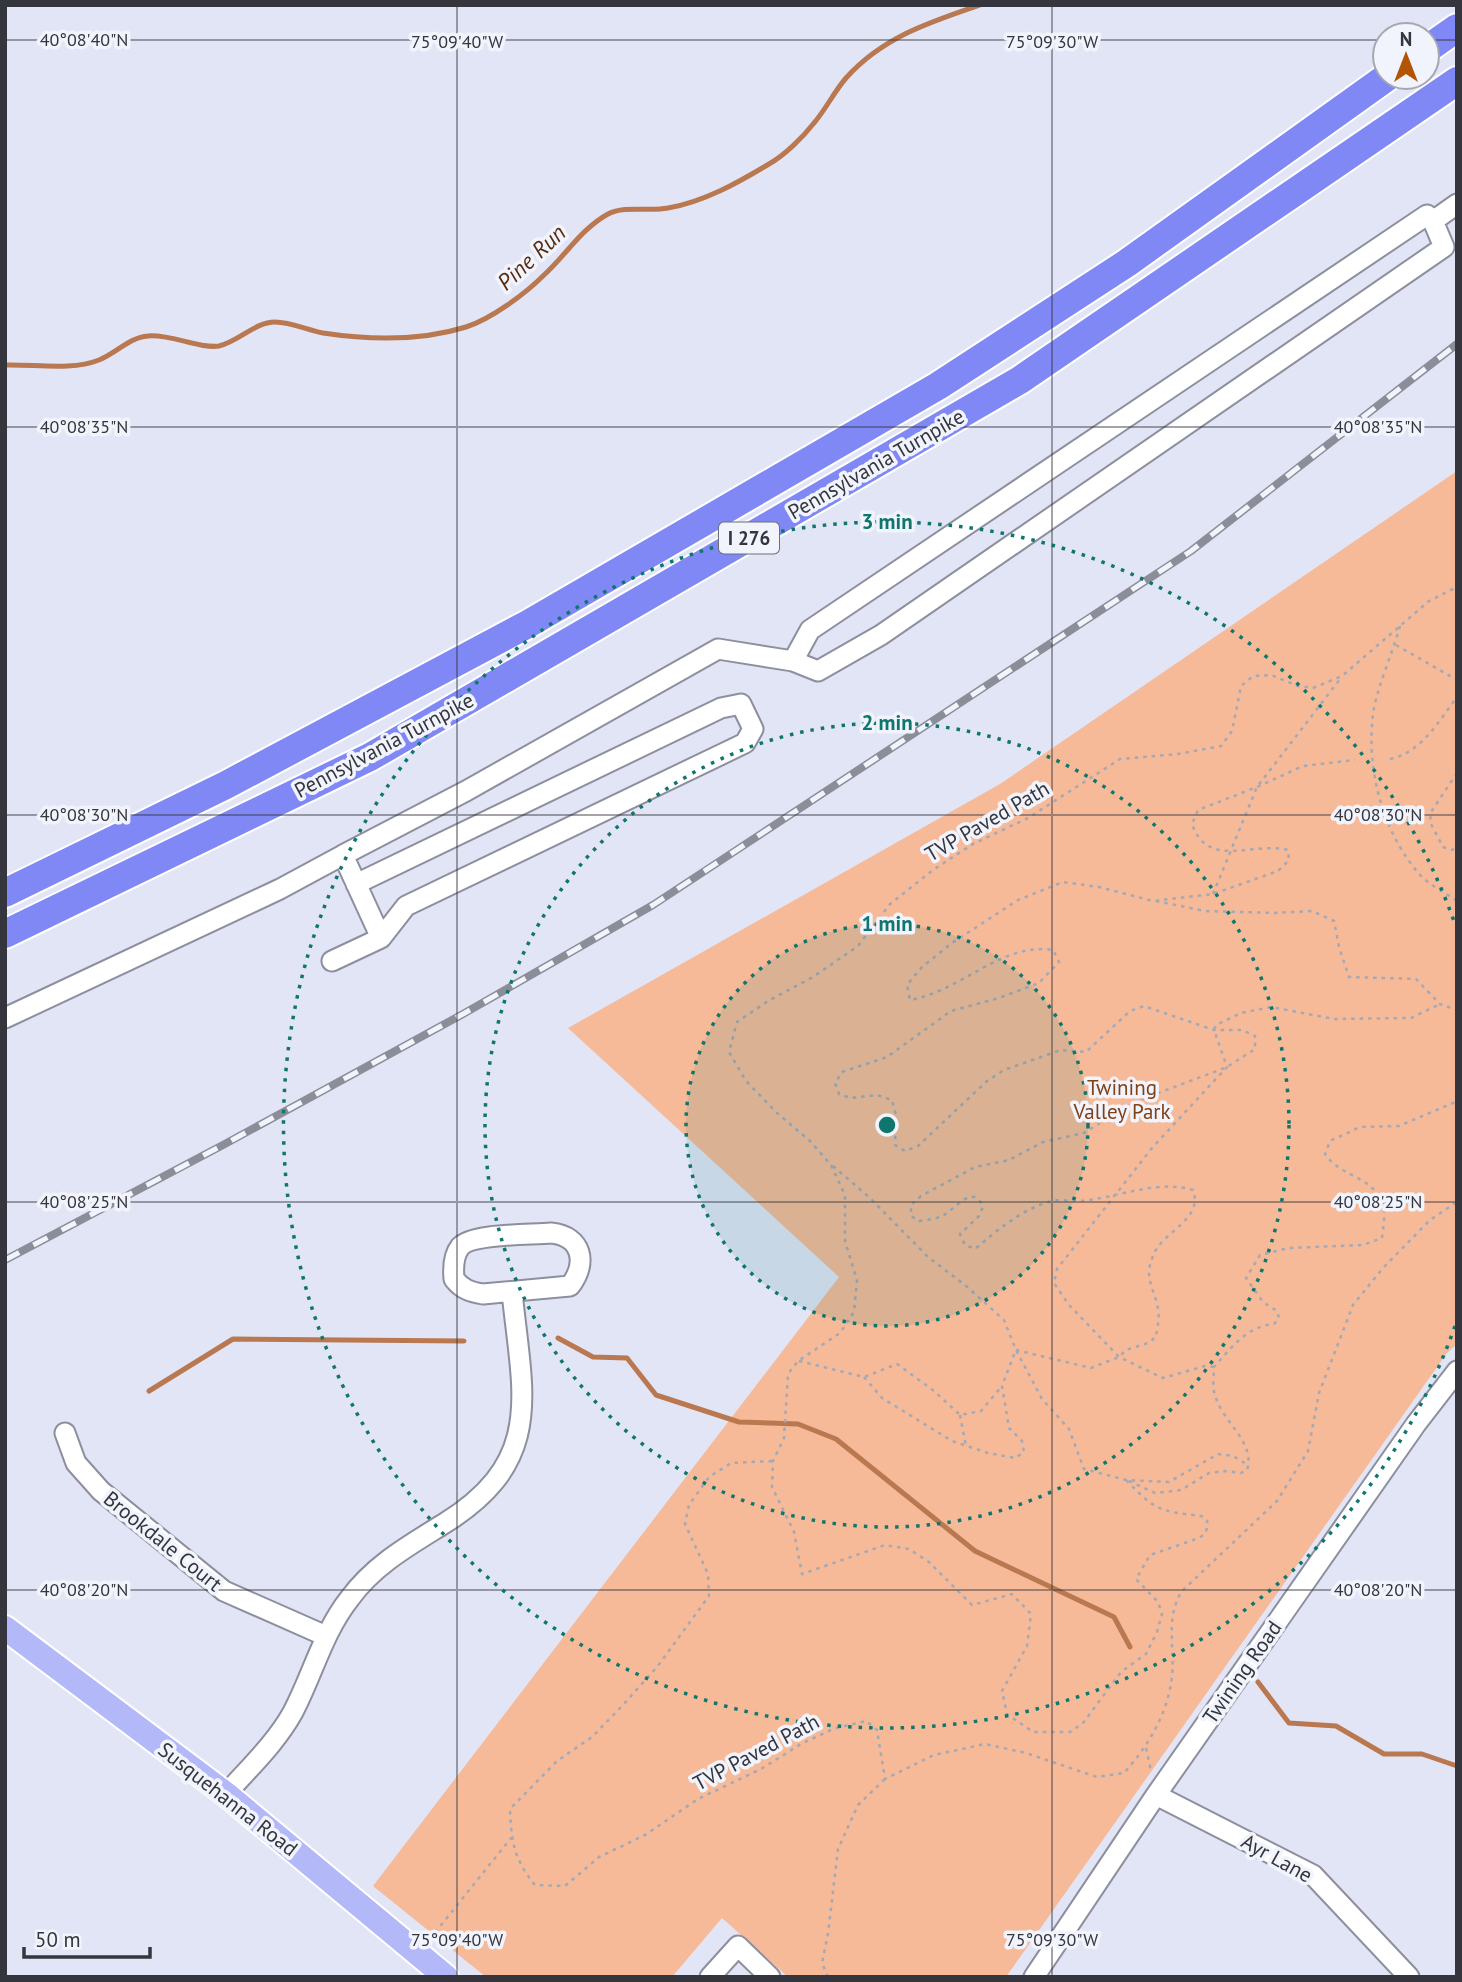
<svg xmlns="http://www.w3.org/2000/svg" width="1462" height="1982" viewBox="0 0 1462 1982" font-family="'PT Sans',sans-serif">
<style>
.green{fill:#f6ba98}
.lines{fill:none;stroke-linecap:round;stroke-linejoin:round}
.stream{stroke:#ba7851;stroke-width:5}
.minor-casing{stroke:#8d8f9f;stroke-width:23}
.major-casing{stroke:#fff;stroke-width:28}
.highway-casing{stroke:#fff;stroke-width:32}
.path{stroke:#a5a8b5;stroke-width:2.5;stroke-dasharray:3.5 5;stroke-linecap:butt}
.minor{stroke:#fff;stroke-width:19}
.major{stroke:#b2b8f8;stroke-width:24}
.highway{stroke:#7f88f4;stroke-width:28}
.rail-casing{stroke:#8b8d99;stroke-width:8}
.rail{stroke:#f1f3fd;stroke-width:5;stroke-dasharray:16;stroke-linecap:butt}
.ticks{fill:none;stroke:#35363d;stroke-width:2;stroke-opacity:0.45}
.ring{fill:none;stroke:#0f766e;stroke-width:3.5;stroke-dasharray:3.5 7}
.labels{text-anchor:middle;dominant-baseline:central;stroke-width:7;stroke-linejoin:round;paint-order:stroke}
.shield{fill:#f1f3fd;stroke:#6d6f77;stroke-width:2}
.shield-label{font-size:19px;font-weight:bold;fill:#35363d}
.street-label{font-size:21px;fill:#35363d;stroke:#f1f3fd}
.park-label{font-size:21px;fill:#814116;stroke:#f1f3fd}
.water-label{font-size:23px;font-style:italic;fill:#582b0e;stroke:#f1f3fd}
.ticks-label{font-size:18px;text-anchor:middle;fill:#35363d;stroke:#f1f3fd;stroke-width:7;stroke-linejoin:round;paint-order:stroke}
.centre{fill:#0f766e;stroke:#f1f3fd;stroke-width:3.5}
.ring-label{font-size:21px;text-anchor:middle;font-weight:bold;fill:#0f766e;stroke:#f1f3fd;stroke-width:7;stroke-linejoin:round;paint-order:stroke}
</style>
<rect width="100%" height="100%" fill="#e2e5f6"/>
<path class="green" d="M1457,471V1344L1447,1353L1006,1977H788L722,1918L672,1977H486L373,1886L839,1277L568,1028L1000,784Z"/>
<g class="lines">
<path class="stream" d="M5,365C35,364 71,371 99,360C115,354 130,337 148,336C171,334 200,349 219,346C238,342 255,322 275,322C290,322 308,330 323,333C369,340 421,341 466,327C491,319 525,294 544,275C566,255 581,229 608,214C625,205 649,212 668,208C704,202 739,182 769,164C785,155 803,137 814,123C826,109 834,92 846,78C883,37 930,22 980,5
M558,1338L593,1357L627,1358L656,1395L739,1422L798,1424L836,1439L975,1551L1114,1617L1130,1647
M149,1391L233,1339L464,1341
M1258,1682L1289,1723L1336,1726L1384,1754H1422L1457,1766"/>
<g class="minor-casing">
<path id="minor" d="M1433,221L1457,204
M343,855L466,791L718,649L793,661L810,630L1427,215L1433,221L1444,247L881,635L818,671L793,661
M356,884L721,708L741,704L753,729L745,743L406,906L381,938
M5,1018L280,889L343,855L381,938L332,961
M551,1233C582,1236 588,1263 570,1286L483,1294C470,1292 462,1289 454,1279C453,1268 453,1256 460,1247C472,1233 531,1235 551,1233Z
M65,1433L76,1463L101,1491L224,1591L326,1636
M226,1794C249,1768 276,1743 293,1712C313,1674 323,1632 350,1598C375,1564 410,1545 445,1523C546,1460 522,1393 512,1292
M1156,1795L1313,1875L1409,1977
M710,1977L738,1946L770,1977
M1034,1977L1156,1795L1416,1424L1457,1371"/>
</g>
<g class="major-casing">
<path id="major" d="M5,1628L226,1794L446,1977"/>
</g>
<g class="highway-casing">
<path id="highway" d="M1427,49L1457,28
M5,893L226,785L528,624L938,386L1127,263L1387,77
M5,934L370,757L1020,380L1457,81"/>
</g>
<path class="path" d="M1400,626C1393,652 1376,690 1373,714C1366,770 1383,834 1421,876C1431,886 1446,893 1457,901
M1396,645L1457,680
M1390,759C1422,752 1438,722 1457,697
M1457,773L1431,812L1430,822L1443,847L1452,850L1457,847
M1213,894L1257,787L1340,679
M1156,901L1205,911L1274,913L1312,911L1334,921L1339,947L1349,977L1416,979L1440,1004L1457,1010
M833,1166L870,1198L928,1257L965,1285L1004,1320L1016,1350L1042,1399L1069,1429L1084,1469L1126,1480L1169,1482L1218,1454L1233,1456L1248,1465
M1016,1350L1091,1368L1119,1357L1126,1350L1148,1343L1156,1337C1157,1328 1160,1318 1158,1309C1155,1289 1143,1279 1153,1256C1162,1231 1204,1220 1193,1190C1157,1179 1117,1198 1080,1201C1070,1202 1058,1198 1048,1202C1018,1212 999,1229 975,1249L965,1245L960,1234L979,1216L983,1207C973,1182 955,1210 942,1216C935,1219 927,1220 919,1221L911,1216V1205L921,1196L975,1167L1009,1160L1043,1142L1084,1133L1132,1103L1227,1067L1255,1049V1036L1242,1030H1214L1144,1006L1130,1011L1086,1052L1061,1050L1004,1070L987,1081L918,1146L905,1151L895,1145L896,1115L892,1100L877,1095L851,1098L839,1094L835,1083L842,1072L887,1057L951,1011L999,998L1039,983L1059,962L1053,950C1001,942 962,991 910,1000L907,985L922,967L952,943L1018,900L1063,882L1099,887L1153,901L1213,894L1278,871L1289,860L1288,850C1253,841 1208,870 1192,824L1198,810L1257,787L1303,766L1355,760
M799,1361L864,1377L897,1364L934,1391L960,1415L981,1411L1002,1386
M1214,1367L1205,1366L1163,1378L1119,1357L1069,1305L1054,1283L1057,1269L1152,1148L1227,1067L1214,1030L1216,1025L1241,1013L1271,1007L1334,1019L1411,1018L1440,1004
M864,1377L882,1398L952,1441L988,1453L1015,1458L1024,1452L1022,1441L1009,1428L1002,1386L1015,1352
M960,1415L966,1446
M772,1461L731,1463L709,1477L689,1505L685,1524L708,1574L709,1596L657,1667L622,1706L592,1737L557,1761L510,1809C511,1840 514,1860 535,1885L565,1886L599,1857L645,1835L698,1799L761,1769L801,1744L833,1729L866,1721L877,1730L885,1779L934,1755L985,1744L1026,1753L1097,1777L1124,1773C1148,1746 1168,1714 1172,1676C1175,1646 1165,1618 1182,1591L1277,1501L1308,1451L1319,1393L1353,1305L1383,1268L1430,1220L1457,1202
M1126,1480C1156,1511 1159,1511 1201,1516L1207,1519C1208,1528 1207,1533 1199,1538L1150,1555L1136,1579L1158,1602L1162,1614L1157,1632L1146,1654L1121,1672L1083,1723L1070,1732H1033L1007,1714L1002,1691L1027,1646L1031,1614L1012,1594L972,1605L929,1562L909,1549L885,1545L802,1574L794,1532L772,1487L773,1461L784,1438L788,1374L798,1361L840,1333L854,1312L857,1280L845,1241V1195L831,1165L810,1141L777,1113L746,1081L729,1052L737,1022L768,1001L813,977L858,946L890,904L933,870L973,844L1028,818L1120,759L1178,754L1221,746L1232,731L1241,686L1253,676L1271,675L1298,686L1313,688L1342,676L1429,601L1457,587
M1129,1481L1155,1493L1181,1490L1209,1473L1225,1471L1241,1473L1247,1470C1256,1442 1222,1422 1215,1395C1212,1387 1214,1376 1214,1367C1231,1348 1247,1326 1274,1324L1279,1318L1277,1311L1263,1302L1246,1278L1260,1255L1289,1248L1363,1245L1382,1238C1383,1228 1386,1213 1383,1204C1373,1176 1340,1177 1325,1154L1330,1141L1360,1127L1399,1126L1453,1103L1457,1104
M1146,1748L1151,1771
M430,1939L511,1838
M828,1977L822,1963L828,1934L838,1849L858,1805L885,1779"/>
<use href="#minor" class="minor"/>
<use href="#major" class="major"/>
<use href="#highway" class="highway"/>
<g class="rail-casing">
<path id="rail" d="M5,1260L223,1145L463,1014L653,905L1191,551L1457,344"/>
</g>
<use href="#rail" class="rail"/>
</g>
<path class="ticks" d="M457,5V1977M1052,5V1977M5,40H1385M1427,40H1457M5,427H1457M5,815H1457M5,1202H1457M5,1590H1457"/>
<circle cx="887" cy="1125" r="201" fill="#0f766e" fill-opacity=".12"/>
<g class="ring">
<circle cx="887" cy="1125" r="201"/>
<circle cx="887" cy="1125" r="402"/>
<path d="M1455 1326A603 603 0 1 1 1455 924"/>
</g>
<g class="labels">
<rect class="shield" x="719" y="522.5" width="60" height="31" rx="5"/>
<g class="shield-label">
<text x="749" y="538">I 276</text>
</g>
<g class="street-label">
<text transform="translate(876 464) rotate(-30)">Pennsylvania Turnpike</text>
<text transform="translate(384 745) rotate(-28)">Pennsylvania Turnpike</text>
<text transform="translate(987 821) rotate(-30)">TVP Paved Path</text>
<text transform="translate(163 1541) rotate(39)">Brookdale Court</text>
<text transform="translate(1242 1672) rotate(-55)">Twining Road</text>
<text transform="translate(756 1752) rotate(-28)">TVP Paved Path</text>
<text transform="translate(228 1799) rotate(38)">Susquehanna Road</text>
<text transform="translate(1277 1858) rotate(29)">Ayr Lane</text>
</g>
<g class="park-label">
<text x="1122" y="1087">Twining<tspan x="1122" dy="24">Valley Park</tspan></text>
</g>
<g class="water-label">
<text transform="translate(531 257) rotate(-43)">Pine Run</text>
</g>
</g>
<g class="ticks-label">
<text x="84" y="46">40°08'40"N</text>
<text x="457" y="48">75°09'40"W</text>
<text x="1052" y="48">75°09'30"W</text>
<text x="84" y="433">40°08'35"N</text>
<text x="1378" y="433">40°08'35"N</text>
<text x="84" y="821">40°08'30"N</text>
<text x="1378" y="821">40°08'30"N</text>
<text x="84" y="1208">40°08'25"N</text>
<text x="1378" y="1208">40°08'25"N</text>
<text x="84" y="1596">40°08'20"N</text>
<text x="1378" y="1596">40°08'20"N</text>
<text x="457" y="1946">75°09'40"W</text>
<text x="1052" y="1946">75°09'30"W</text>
</g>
<circle cx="887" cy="1125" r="10" class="centre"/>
<g class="ring-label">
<text x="887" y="529">3 min</text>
<text x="887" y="730">2 min</text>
<text x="887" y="931">1 min</text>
</g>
<rect width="1462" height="1982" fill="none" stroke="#35363d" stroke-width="14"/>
<g transform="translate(1406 56)"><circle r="33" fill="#f1f3fd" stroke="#a6a7b0" stroke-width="2"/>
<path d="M0-5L12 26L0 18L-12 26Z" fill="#b25401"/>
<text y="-10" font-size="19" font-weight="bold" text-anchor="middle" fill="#35363d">N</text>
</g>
<path d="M24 1947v10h126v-10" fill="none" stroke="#35363d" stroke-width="3.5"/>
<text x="35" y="1947" font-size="21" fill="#35363d" stroke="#f1f3fd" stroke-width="5" paint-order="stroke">50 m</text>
</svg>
